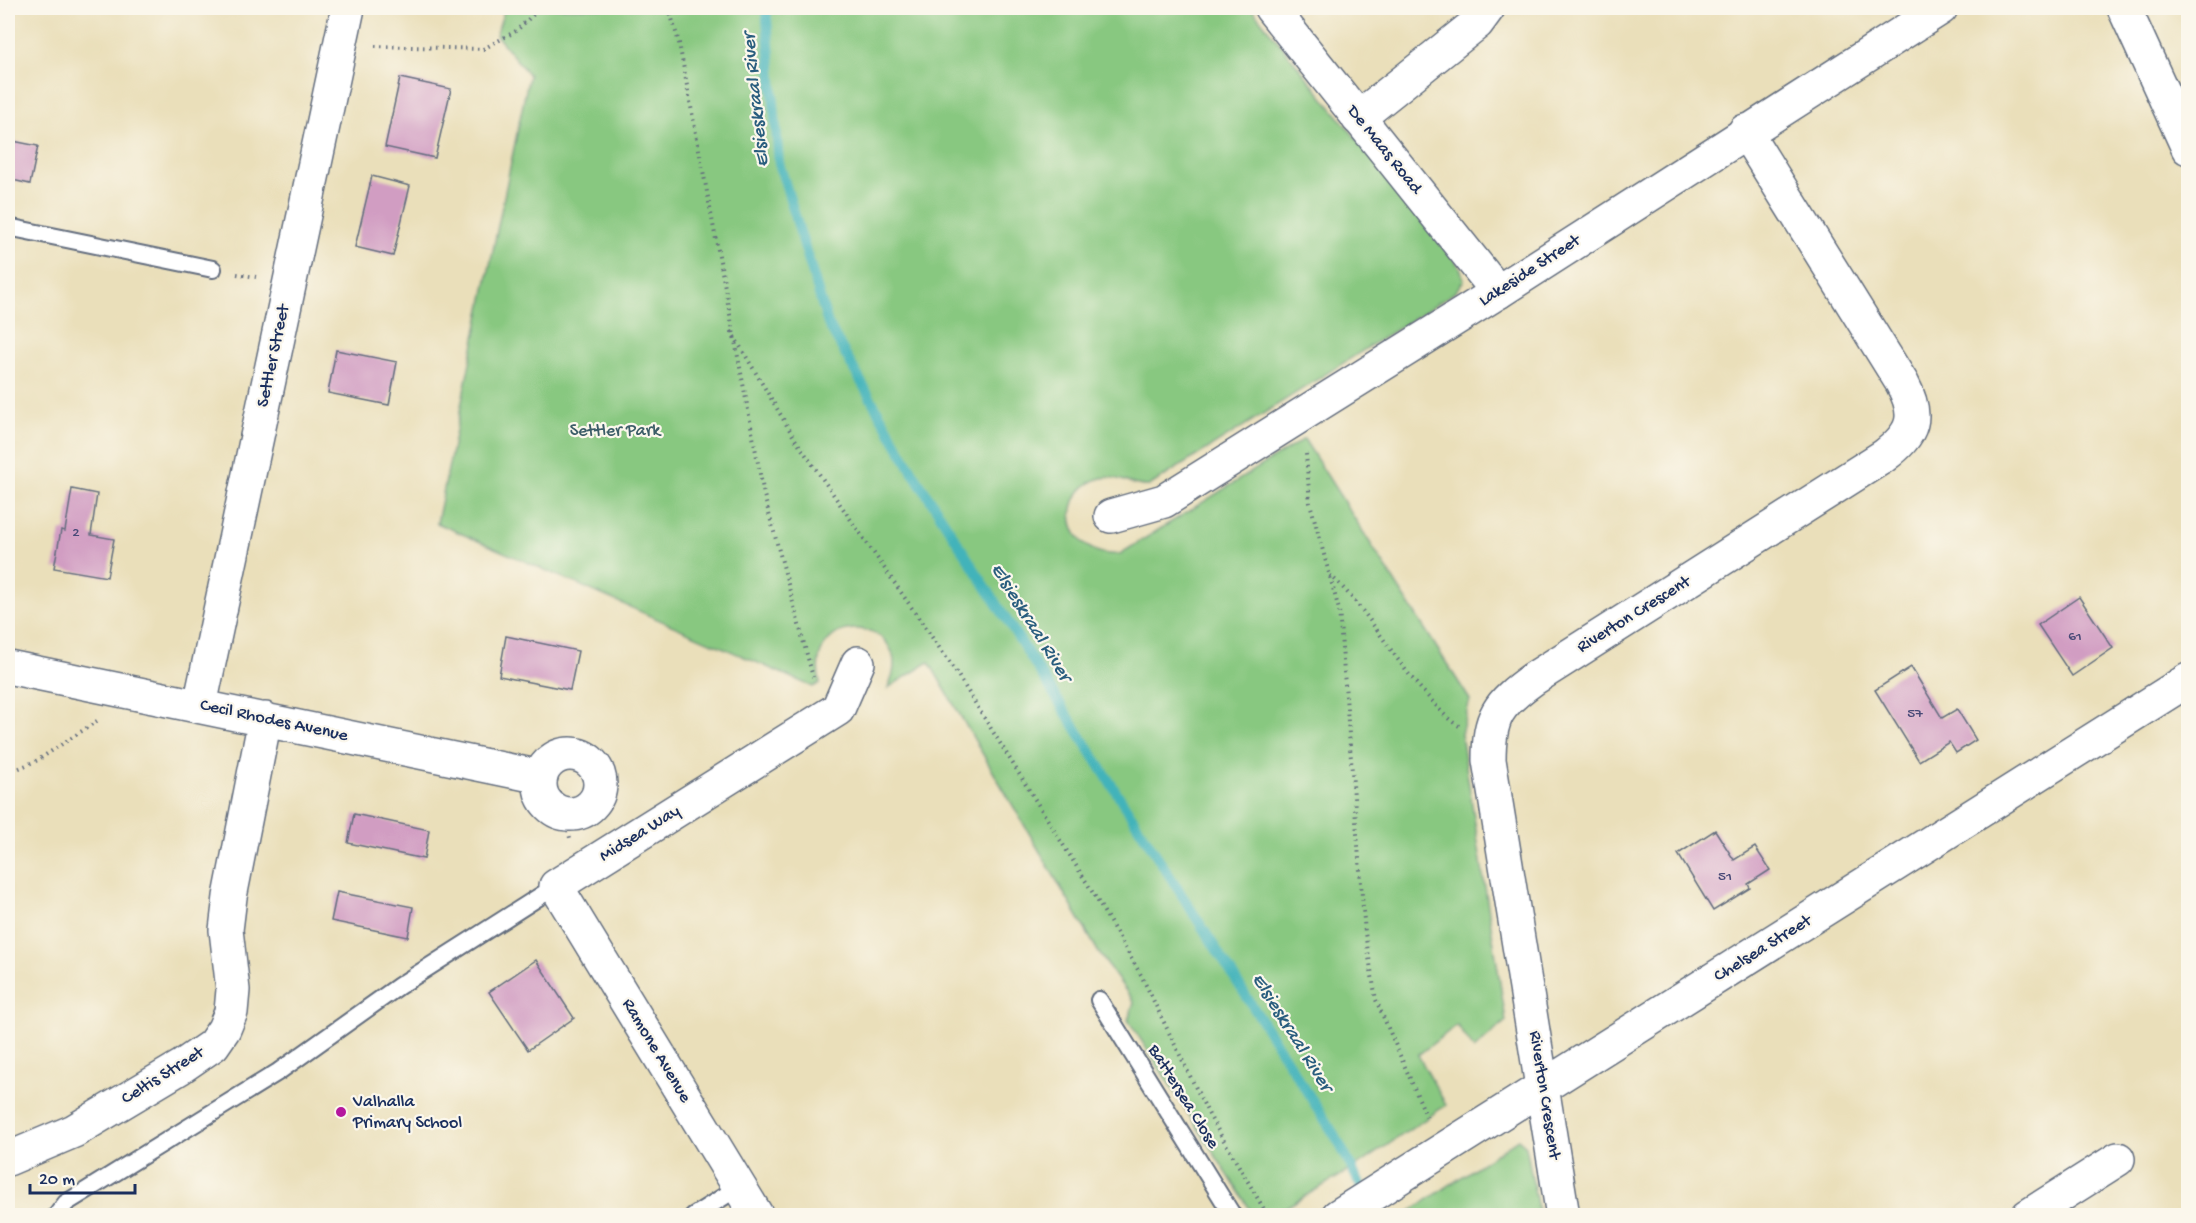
<svg xmlns="http://www.w3.org/2000/svg" width="2196" height="1223" viewBox="0 0 2196 1223" font-family="'Gochi Hand',sans-serif">
<style>
.green{fill:#88c880;stroke:#527c6f;stroke-width:1.5}
.lines{fill:none;stroke-linecap:round;stroke-linejoin:round}
.stream{stroke:#43b3ba;stroke-width:10}
.building{fill:#d19dc2}
.service-casing{stroke:#636d7e;stroke-width:20}
.minor-casing{stroke:#636d7e;stroke-width:36}
.tertiary-casing{stroke:#636d7e;stroke-width:36}
.path{stroke:#636d7e;stroke-width:4;stroke-dasharray:1.5 4.5;stroke-linecap:butt}
.service{stroke:#fff;stroke-width:16}
.minor{stroke:#fff;stroke-width:33}
.tertiary{stroke:#fff;stroke-width:33}
.poi-dot{fill:#b5179e;stroke:#fbf7ec;stroke-width:2}
.labels{text-anchor:middle;dominant-baseline:central;stroke-width:4.5;stroke-linejoin:round;paint-order:stroke}
.number-label{font-size:15px;fill:#484a77}
.street-label{font-size:18px;fill:#1b2f5e;stroke:#fbf7ec}
.park-label{font-size:18px;fill:#3c5d68;stroke:#fbf7ec}
.poi-label{font-size:18px;fill:#1b2f5e;stroke:#fbf7ec;text-anchor:start}
.water-label{font-size:20px;font-style:italic;fill:#295d7e;stroke:#fbf7ec}
</style>
<rect width="100%" height="100%" fill="#fbf7ec"/>
<filter id="ink" filterUnits="userSpaceOnUse"><feTurbulence type="fractalNoise" baseFrequency=".0167" numOctaves="2"/><feDisplacementMap in="SourceGraphic" scale="12" xChannelSelector="R" yChannelSelector="G"/><feConvolveMatrix kernelMatrix="1 2 1 2 8 2 1 2 1" color-interpolation-filters="sRGB"/></filter>
<filter id="wash" filterUnits="userSpaceOnUse"><feTurbulence type="fractalNoise" baseFrequency=".008" numOctaves="4" result="noise"/><feDisplacementMap in="SourceGraphic" scale="24" xChannelSelector="R" yChannelSelector="G"/><feGaussianBlur stdDeviation="1.35" result="paint"/><feColorMatrix in="noise" values="0 0 0 0 0 0 0 0 0 0 0 0 0 0 0 0 0 1.4 0 .05"/><feComposite in="paint" operator="in"/></filter>
<g filter="url(#wash)">
<rect width="100%" height="100%" fill="#eadfba"/>
<path class="green" d="M505,8H1251L1460,267L1464,280L1454,293L1149,486C1130,488 1115,471 1095,480C1054,499 1069,559 1120,554L1304,439L1470,700L1461,734L1506,1021L1474,1049L1457,1025L1418,1055L1446,1105L1355,1167L1281,1210L1253,1214L1128,1020L1134,1002L1099,953L929,662L888,688C921,617 803,604 820,683L813,687L437,523L529,75L496,35Z
M1518,1139L1526,1146L1539,1215H1405Z"/>
<g class="lines">
<path class="stream" d="M766,8L779,163L828,324L914,474L1337,1139L1376,1216"/>
</g>
<g id="blocks">
<path class="building" d="M400,78L451,89L435,158L385,147Z
M8,140L38,146L30,184L8,179Z
M372,176L410,186L393,256L355,247Z
M336,350L397,362L389,405L328,393Z
M72,489L97,494L91,535L114,539L107,577L54,568L61,530L65,531Z
M2079,597L2113,648L2072,676L2038,625Z
M506,636L578,651L570,690L499,676Z
M1911,667L1942,718L1957,709L1976,740L1956,753L1949,742L1919,761L1875,690Z
M354,814L429,830L424,859L348,843Z
M1715,830L1734,860L1755,847L1770,870L1748,884L1750,888L1713,911L1678,854Z
M337,892L413,907L408,937L331,921Z
M536,960L574,1018L528,1050L489,992Z"/>
</g>
</g>
<g filter="url(#ink)">
<use href="#blocks" fill-opacity="0" stroke="#636d7e" stroke-width="1.5"/>
<g class="lines">
<g class="service-casing">
<path id="service" d="M8,227L213,269
M1099,1000L1233,1216
M56,1216L66,1203L278,1072L399,986L556,886
M693,1216L739,1187"/>
</g>
<g class="minor-casing">
<path id="minor" d="M1358,118L1477,23L1488,8
M1111,516L1164,501L1498,292
M8,667L541,777
M200,705L348,8
M540 784a30 30 0 1 1 60 0a30 30 0 1 1-60 0Z
M8,1159L74,1131L181,1067L213,1045L224,1029L231,1012L233,990L226,930L230,897L265,719
M757,1216L556,886L838,709L858,663
M1338,1216L2188,680
M1563,1216L1489,760C1489,716 1498,704 1533,679L1884,456C1914,433 1920,417 1902,383L1745,131
M2028,1216L2118,1159"/>
</g>
<g class="tertiary-casing">
<path id="tertiary" d="M1271,8L1498,292L1941,8
M2124,8L2188,148"/>
</g>
<path class="path" d="M669,8L679,43L764,495L813,677
M375,46L483,49L516,31L540,8
M237,274L256,277
M731,331L795,439L954,669L1090,888L1141,975L1209,1115L1268,1216
M1306,454L1310,503L1339,610L1365,933L1376,1000L1428,1120
M1330,575C1370,611 1394,662 1432,701C1440,710 1448,720 1459,726
M8,773L38,760L97,721
M564,813L570,838"/>
<use href="#service" class="service"/>
<use href="#minor" class="minor"/>
<use href="#tertiary" class="tertiary"/>
</g>
</g>
<circle class="poi-dot" cx="341" cy="1112" r="6"/>
<g class="labels">
<g class="number-label">
<text x="76" y="533">2</text>
<text x="2075" y="637">61</text>
<text x="1915" y="714">57</text>
<text x="1725" y="877">51</text>
</g>
<g class="street-label">
<text transform="translate(1384 150) rotate(51)">De Maas Road</text>
<text transform="translate(1530 271) rotate(-33)">Lakeside Street</text>
<text transform="translate(274 356) rotate(-78)">Settler Street</text>
<text transform="translate(1634 615) rotate(-32)">Riverton Crescent</text>
<text transform="translate(274 721) rotate(12)">Cecil Rhodes Avenue</text>
<text transform="translate(640 834) rotate(-32)">Midsea Way</text>
<text transform="translate(1763 949) rotate(-32)">Chelsea Street</text>
<text transform="translate(656 1051) rotate(59)">Ramone Avenue</text>
<text transform="translate(163 1076) rotate(-32)">Celtis Street</text>
<text transform="translate(1544 1095) rotate(81)">Riverton Crescent</text>
<text transform="translate(1183 1097) rotate(58)">Battersea Close</text>
</g>
<g class="park-label">
<text x="615" y="431">Settler Park</text>
</g>
<g class="poi-label">
<text x="353" y="1102">Valhalla<tspan x="353" dy="21">Primary School</tspan></text>
</g>
<g class="water-label">
<text transform="translate(757 100) rotate(-96)">Elsieskraal River</text>
<text transform="translate(1030 623) rotate(58)">Elsieskraal River</text>
<text transform="translate(1291 1033) rotate(58)">Elsieskraal River</text>
</g>
</g>
<rect width="2196" height="1223" fill="none" stroke="#fbf7ec" stroke-width="30"/>
<path d="M30 1184v9h105v-9" fill="none" stroke="#1b2f5e" stroke-width="3"/>
<text x="39" y="1184" font-size="18" fill="#1b2f5e" stroke="#fbf7ec" stroke-width="4.5" paint-order="stroke">20 m</text>
</svg>
